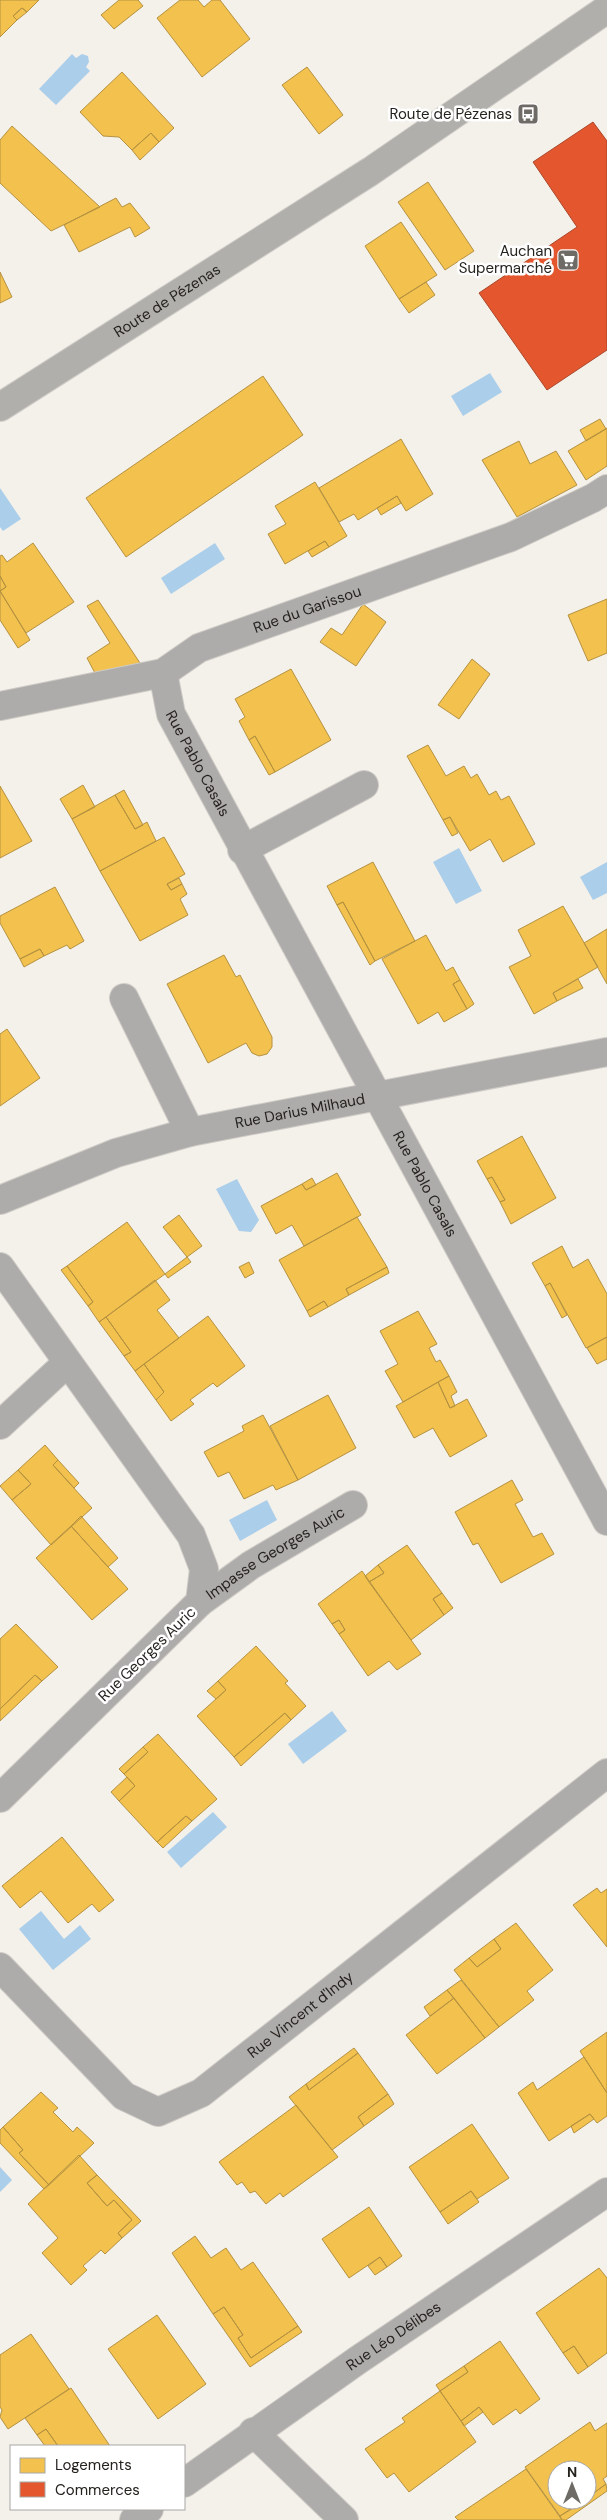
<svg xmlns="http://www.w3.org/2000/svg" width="607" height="2520" viewBox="0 0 607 2520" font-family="'DM Sans',sans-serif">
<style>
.water{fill:#abceea}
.homes{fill:#f2c14e;stroke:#b59240}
.shops{fill:#e4572e;stroke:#ab472a}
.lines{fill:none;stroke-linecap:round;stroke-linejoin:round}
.minor-casing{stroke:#cecbc6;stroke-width:30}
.major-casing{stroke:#cecbc6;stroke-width:30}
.minor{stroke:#aeacab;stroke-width:28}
.major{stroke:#b1afac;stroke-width:28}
.labels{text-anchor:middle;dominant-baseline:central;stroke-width:5;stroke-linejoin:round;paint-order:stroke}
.poi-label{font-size:15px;fill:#26231f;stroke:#fff;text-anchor:end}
.street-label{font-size:15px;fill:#26231f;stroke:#fff}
</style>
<rect width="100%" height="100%" fill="#f4f0ea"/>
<path class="water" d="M72,54L76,58L82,54L88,56L89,62L86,67L90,71L56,105L39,89Z
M490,373L502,392L463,416L451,396Z
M0,488L21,519L3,531L0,527Z
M215,543L225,559L171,594L161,578Z
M459,848L482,891L456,904L433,862Z
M607,862V893L593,900L580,877Z
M237,1179L259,1220L251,1232L239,1231L216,1189Z
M267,1500L277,1520L240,1541L229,1520Z
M332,1711L347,1731L303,1764L288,1744Z
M213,1812L227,1827L181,1868L167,1852Z
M41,1911L64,1939L80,1925L91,1939L53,1970L19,1929Z
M0,2167L12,2180L0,2192Z"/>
<path class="homes" d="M0,0H39L27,12L22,8L13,16L17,20L0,37Z
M119,0H138L143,6L114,29L101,15Z
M180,0H198L204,7L212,0H220L250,39L202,77L157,18Z
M22,8L27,12L17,20L13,16Z
M307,67L343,115L319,134L282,85Z
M122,72L174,128L159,142L151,133L132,150L119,137L103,136L80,112Z
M12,126L100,207L51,231L0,183V140Z
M151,133L159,142L140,160L132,150Z
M428,182L474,251L445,270L398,202Z
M116,198L122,207L130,203L150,228L135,237L130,227L79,252L64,225Z
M401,222L437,275L399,299L365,246Z
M0,272L12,297L0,303Z
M426,282L435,295L409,313L399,299Z
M263,376L303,435L126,557L86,498Z
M600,419L606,429L586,441L580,430Z
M607,428V466L586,480L568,451Z
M401,439L433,494L406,511L397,496L358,520L354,514L339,522L319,488Z
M519,441L530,464L556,451L577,485L517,517L482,460Z
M315,482L347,536L329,547L325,541L285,564L268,534L286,524L275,506Z
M397,496L401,503L381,515L377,508Z
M325,541L329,547L312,557L308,551Z
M33,543L74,602L26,633L0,591L6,587L0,576V556L2,555L7,562Z
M0,576L6,587L0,591Z
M0,591L30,640L18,648L0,620Z
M607,599V653L588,661L568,615Z
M98,600L140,663L96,675L87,658L110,643L87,606Z
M363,604L386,622L356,666L320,642L331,628L342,635Z
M472,659L490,674L459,719L438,705Z
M291,669L331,740L275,772L255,736L249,740L239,721L245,717L235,699Z
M255,736L275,772L269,775L249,740Z
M428,745L446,776L464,766L471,778L477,774L489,795L496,791L501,800L509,796L535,844L503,862L490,839L470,851L450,817L443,820L407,756Z
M83,785L95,807L72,819L60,799Z
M0,786L32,841L0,858Z
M124,790L143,825L135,829L115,795Z
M115,795L135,829L147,822L156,841L100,871L72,819Z
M450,817L458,833L452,836L443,820Z
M164,837L185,874L167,884L171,890L182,884L187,894L180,899L188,915L140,941L100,871Z
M373,862L415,941L375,961L343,902L337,905L327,886Z
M179,878L182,884L171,890L167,884Z
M55,887L84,941L70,949L67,945L44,956L40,949L20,959L0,923V916Z
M343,902L375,961L370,965L337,905Z
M563,906L598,967L553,993L557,1001L534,1014L509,967L531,956L518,930Z
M607,929V984L584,943Z
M426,935L446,971L453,967L460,980L453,984L467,1009L444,1022L438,1012L418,1024L382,959Z
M40,949L44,956L24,967L20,959Z
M224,955L236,977L240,975L272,1037V1047L267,1054L259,1056L252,1053L246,1043L208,1063L167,984Z
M578,979L583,988L557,1001L553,993Z
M460,980L474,1004L467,1009L453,984Z
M7,1029L40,1078L0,1106V1034Z
M522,1136L556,1198L511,1224L500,1202L505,1200L492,1177L487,1179L477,1161Z
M337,1173L361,1215L304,1246L292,1225L276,1234L261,1206L302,1184L306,1190Z
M492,1177L505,1200L500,1202L487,1179Z
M312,1178L316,1185L306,1190L302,1184Z
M179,1215L202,1246L187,1257L163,1227Z
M357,1217L387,1267L346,1289L349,1295L328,1307L324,1301L307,1311L279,1260Z
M127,1222L165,1274L99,1322L88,1306L93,1302L67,1266Z
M562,1246L573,1268L588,1259L607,1294V1337L586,1348L550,1283L545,1286L532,1263Z
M187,1257L191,1262L168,1278L165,1274Z
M249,1262L254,1273L245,1278L239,1267Z
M67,1266L93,1302L88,1306L61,1270Z
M387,1267L389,1273L349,1295L346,1289Z
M155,1280L170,1300L157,1310L179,1338L135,1371L124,1356L131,1352L106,1317Z
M550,1283L567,1315L562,1318L545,1286Z
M324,1301L328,1307L310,1317L307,1311Z
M418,1311L437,1344L429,1348L436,1362L440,1360L449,1376L403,1402L385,1371L398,1364L380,1331Z
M208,1316L245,1366L217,1387L213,1383L190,1400L194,1404L171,1421L156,1400L164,1392L144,1364Z
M106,1317L131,1352L124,1356L99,1322Z
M607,1337V1359L597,1364L587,1348Z
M144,1364L164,1392L156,1400L135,1371Z
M449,1376L457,1392L451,1396L455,1406L450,1408L438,1382Z
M438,1382L450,1408L467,1399L487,1436L450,1457L433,1428L414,1438L396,1406Z
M328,1395L356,1448L298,1480L270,1426Z
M263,1415L298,1480L276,1490L273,1485L244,1499L229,1472L218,1477L204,1452L244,1431L242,1426Z
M45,1445L58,1460L53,1465L92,1508L51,1545L12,1500L31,1484L18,1470Z
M58,1460L79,1483L74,1488L53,1465Z
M18,1470L31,1484L12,1500L0,1486Z
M512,1480L523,1500L515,1504L533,1537L542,1533L554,1554L501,1583L478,1543L473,1545L455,1512Z
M81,1516L118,1558L108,1567L71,1526Z
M71,1526L128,1589L92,1620L36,1558Z
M407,1545L442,1593L433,1599L444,1615L411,1640L369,1582L384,1573L378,1565Z
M378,1565L384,1573L369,1582L365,1576Z
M362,1571L421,1654L397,1670L389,1661L368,1676L339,1634L345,1630L339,1620L332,1624L318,1604Z
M442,1593L453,1608L444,1615L433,1599Z
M339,1620L345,1630L339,1634L332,1624Z
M16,1624L58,1667L42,1681L35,1675L0,1709V1639Z
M256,1646L288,1681L285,1683L306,1706L291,1720L285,1713L234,1757L197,1716L226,1690L218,1681Z
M35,1675L42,1681L0,1721V1709Z
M218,1681L226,1690L216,1699L207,1691Z
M285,1713L291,1720L241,1766L234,1757Z
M158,1734L217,1799L192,1821L186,1816L157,1842L119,1801L135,1786L124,1774L148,1752L143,1747Z
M143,1747L148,1752L124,1774L119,1769Z
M127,1777L135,1786L119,1801L111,1792Z
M186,1816L192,1821L163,1848L157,1842Z
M62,1837L114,1900L99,1912L92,1904L68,1923L41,1891L20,1908L2,1886Z
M597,1888L601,1893L607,1889V1947L573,1905Z
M516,1923L553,1970L527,1991L534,2000L499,2027L454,1970L469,1958L477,1967L501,1949L494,1939Z
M494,1939L501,1949L477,1967L469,1958Z
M461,1980L499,2027L485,2038L447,1990Z
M447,1990L454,1998L430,2016L424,2007Z
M454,1998L485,2038L437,2074L406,2035Z
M607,2032V2093L580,2051Z
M354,2048L358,2053L309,2090L306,2084Z
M358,2053L388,2094L358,2117L364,2126L332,2150L289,2097L306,2084L309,2090Z
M584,2057L607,2093V2116L597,2123L590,2114L549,2141L518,2093L533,2082L537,2090Z
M41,2092L58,2108L53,2112L73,2132L77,2127L94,2143L49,2185L19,2153L23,2150L3,2127Z
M388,2094L394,2104L364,2126L358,2117Z
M296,2105L338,2157L283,2197L280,2193L266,2204L255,2191L250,2193L242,2182L237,2185L219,2162Z
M590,2114L594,2119L574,2133L571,2126Z
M472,2124L509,2178L477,2199L471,2191L440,2212L409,2167Z
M3,2127L23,2150L19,2153L49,2185L44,2189L0,2143V2130Z
M79,2155L97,2175L87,2183L107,2206L114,2200L132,2220L118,2233L122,2238L105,2254L101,2250L83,2266L87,2270L71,2285L42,2253L58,2238L28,2204Z
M97,2175L141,2221L122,2238L118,2233L132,2220L114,2200L107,2206L87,2183Z
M471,2191L479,2202L448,2224L440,2212Z
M369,2207L402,2256L387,2267L380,2257L349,2278L322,2239Z
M195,2236L211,2258L226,2248L241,2270L253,2262L298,2326L251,2358L238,2338L243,2335L224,2307L213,2314L172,2253Z
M380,2257L387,2267L375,2275L368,2266Z
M599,2268L607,2278V2353L588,2367L574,2346L563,2353L536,2313Z
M224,2307L243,2335L238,2338L251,2358L298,2326L302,2332L250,2367L213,2314Z
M157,2315L206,2384L158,2419L108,2349Z
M31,2334L69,2389L8,2429L0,2417L2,2410L0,2407V2355Z
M500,2341L540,2399L520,2414L516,2409L493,2425L479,2407L461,2421L440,2391L468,2372L464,2366Z
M574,2346L588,2367L578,2374L563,2353Z
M464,2366L468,2372L440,2391L436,2385Z
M71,2388L110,2446H58L46,2429L37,2435L25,2418Z
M440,2391L476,2442L409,2492L394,2473L387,2478L365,2449L405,2422L402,2418Z
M479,2407L483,2412L464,2426L461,2421Z
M590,2422L595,2431L607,2423V2476L603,2479L606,2484L587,2498V2470H557V2500H584L560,2516L525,2467Z
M46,2429L58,2446H45L37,2435Z
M526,2469L562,2520H458L455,2517Z
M606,2484L607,2491L566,2520H562L560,2516L587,2500V2498Z"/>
<path class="shops" d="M593,122L607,141V350L547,390L479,293L577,227L533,162Z"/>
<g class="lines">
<g class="minor-casing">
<g id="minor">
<path id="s1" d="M163,673L171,714L607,1521"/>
<path id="s2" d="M0,706L163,673L199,648L511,537L593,498L607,489"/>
<path d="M242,850L364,785"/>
<path d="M124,998L190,1132"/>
<path id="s3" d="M0,1200L116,1153L190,1132L607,1052"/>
<path d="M0,1267L191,1535L204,1569L200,1602L0,1798"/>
<path d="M0,1425L67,1363"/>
<path id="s4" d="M200,1602L251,1565L353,1505"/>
<path id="s5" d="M0,1967L124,2096L158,2112L201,2093L607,1773"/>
<path d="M253,2432L344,2520"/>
<path id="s6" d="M184,2483L358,2360L607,2192"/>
<path d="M134,2520L149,2509"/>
</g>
</g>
<g class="major-casing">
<g id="major">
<path id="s7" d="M0,407L371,171L607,9"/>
</g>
</g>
<use href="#minor" class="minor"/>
<use href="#major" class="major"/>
</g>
<defs>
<g id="bus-square" transform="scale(1.125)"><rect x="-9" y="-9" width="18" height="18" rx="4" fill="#6e6b66" stroke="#fff"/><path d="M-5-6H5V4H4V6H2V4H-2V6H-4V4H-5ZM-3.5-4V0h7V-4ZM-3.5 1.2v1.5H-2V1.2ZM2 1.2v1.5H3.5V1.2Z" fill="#fff"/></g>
<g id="supermarket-square" transform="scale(1.125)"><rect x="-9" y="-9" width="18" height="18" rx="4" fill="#6e6b66" stroke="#fff"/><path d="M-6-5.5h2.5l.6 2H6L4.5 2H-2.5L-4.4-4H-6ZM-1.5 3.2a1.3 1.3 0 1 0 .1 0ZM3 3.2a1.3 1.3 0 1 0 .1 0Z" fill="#fff"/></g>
</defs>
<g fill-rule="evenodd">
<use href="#bus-square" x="528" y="114"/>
<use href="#supermarket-square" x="568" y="260"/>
</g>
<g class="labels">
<g class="poi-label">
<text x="512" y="114">Route de Pézenas</text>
<text x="552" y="251">Auchan<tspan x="552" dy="17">Supermarché</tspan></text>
</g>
<g class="street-label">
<text stroke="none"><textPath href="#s7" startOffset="198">Route de Pézenas</textPath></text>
<text stroke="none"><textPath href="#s2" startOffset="325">Rue du Garissou</textPath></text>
<text stroke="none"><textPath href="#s1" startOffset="98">Rue Pablo Casals</textPath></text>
<text stroke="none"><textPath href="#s3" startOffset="314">Rue Darius Milhaud</textPath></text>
<text stroke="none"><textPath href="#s1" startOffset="576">Rue Pablo Casals</textPath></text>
<text stroke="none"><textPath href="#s4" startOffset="90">Impasse Georges Auric</textPath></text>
<text transform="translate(147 1654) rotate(-44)">Rue Georges Auric</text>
<text stroke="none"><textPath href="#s5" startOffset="390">Rue Vincent d'Indy</textPath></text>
<text stroke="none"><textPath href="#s6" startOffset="256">Rue Léo Délibes</textPath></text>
</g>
</g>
<rect x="10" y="2445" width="175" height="65" fill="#ffffff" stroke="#a8a7a5"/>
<rect x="20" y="2458" width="25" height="15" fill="#f2c14e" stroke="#a8a7a5"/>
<text x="55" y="2470" font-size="15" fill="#26231f">Logements</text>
<rect x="20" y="2482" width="25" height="15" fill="#e4572e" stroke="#a8a7a5"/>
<text x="55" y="2495" font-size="15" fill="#26231f">Commerces</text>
<g transform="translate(572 2485)"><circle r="24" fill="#ffffff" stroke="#a8a7a5"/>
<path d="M0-4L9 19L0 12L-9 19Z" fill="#6e6b66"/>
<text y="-8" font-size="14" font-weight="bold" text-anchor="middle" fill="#26231f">N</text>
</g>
</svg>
